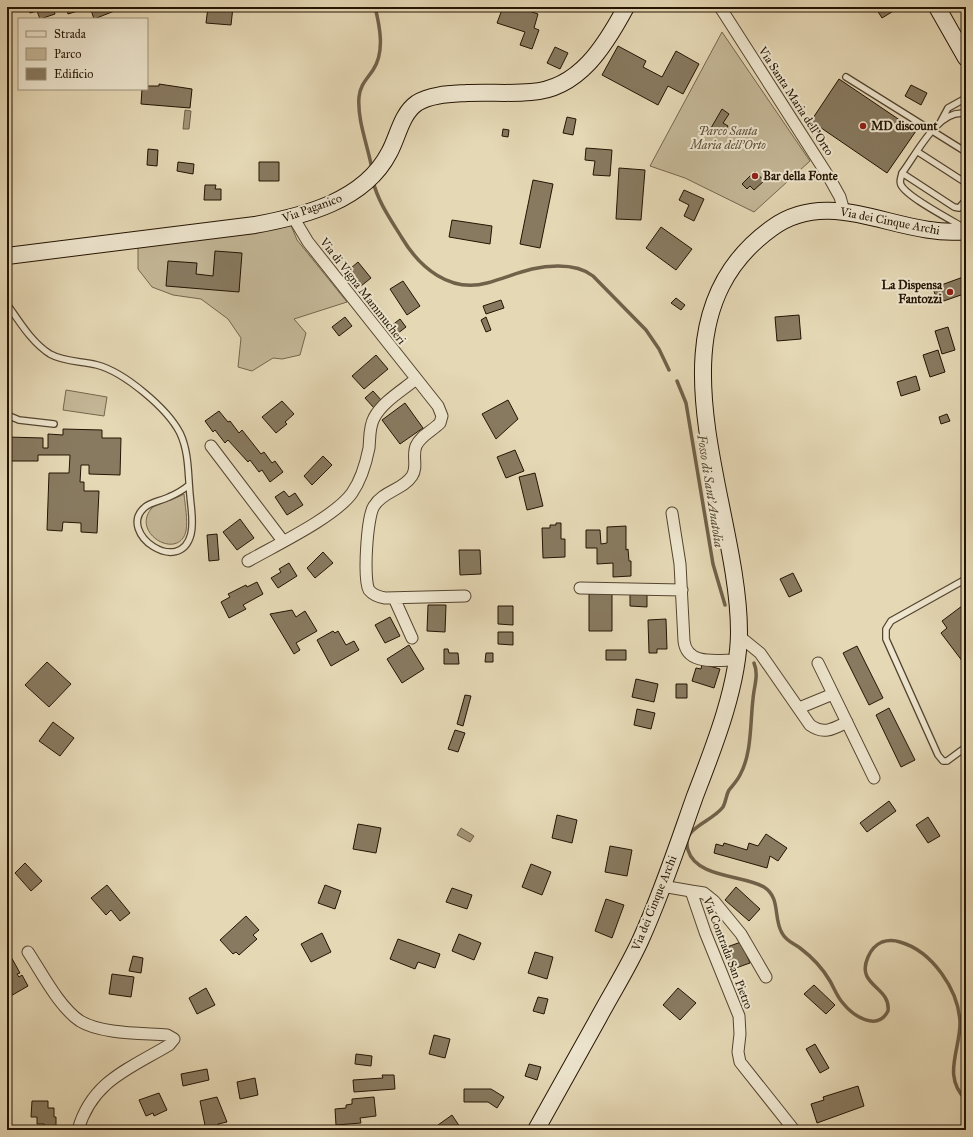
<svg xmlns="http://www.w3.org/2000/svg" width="973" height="1137" viewBox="0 0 973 1137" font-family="'IM FELL Great Primer',serif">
<rect width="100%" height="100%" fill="#e5d8b5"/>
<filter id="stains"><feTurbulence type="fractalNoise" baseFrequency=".005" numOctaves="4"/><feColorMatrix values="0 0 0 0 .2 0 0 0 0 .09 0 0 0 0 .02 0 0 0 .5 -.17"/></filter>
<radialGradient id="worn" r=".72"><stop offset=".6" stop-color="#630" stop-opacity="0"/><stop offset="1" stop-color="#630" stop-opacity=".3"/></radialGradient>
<path fill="#c4b797" stroke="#74664d" d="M722,32L810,161L754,212L685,178L650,166Z
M290,223L297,240L347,302L294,319L306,333L300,355L282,359L273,358L252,371L238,367L241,338L228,319L201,299L173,295L152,287L138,269V247Z
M66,390L107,397L104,416L63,410Z
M184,494C185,505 188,520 186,531C179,561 131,534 151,509C156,503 176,499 184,494Z"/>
<path fill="#a39578" stroke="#706149" d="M185,110L191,111L189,129H183Z
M461,828L474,836L470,842L457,835Z"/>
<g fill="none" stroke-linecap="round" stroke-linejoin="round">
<path stroke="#706149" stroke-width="3.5" d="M372,169C368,146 357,120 359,97C360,85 367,79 373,70C385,52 380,27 375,7
M373,181C378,202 391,220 402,238C420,268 450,293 487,283C513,276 530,266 558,266C571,266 583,268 593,276L646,330L659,349L669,370
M677,381L686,403L713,564L725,605
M754,663C759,675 754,686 753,699C750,724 752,753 740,775C737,781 733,785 729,790C726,795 726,802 723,807C711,823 681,827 688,850C696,878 744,875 764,887C781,898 773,918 782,933C786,941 793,943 800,948C812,957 823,969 830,981C834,988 837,996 842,1002C853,1016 877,1032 888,1011C891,986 855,986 868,957C871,950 875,945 882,942C888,940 894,940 900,942C932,951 959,990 960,1023C960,1051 942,1076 966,1100"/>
</g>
<path fill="#887a60" stroke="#241403" d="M28,7H53L55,14L40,19L37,11L30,13Z
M66,7H80L81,10L68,14Z
M90,7H116L117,10L94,19Z
M208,7H233L231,25L206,23Z
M503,7H517L538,14L534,28L539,30L532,49L520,45L525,32L497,23Z
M875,7H900L882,18Z
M618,46L646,61L643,67L662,77L676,51L699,64L683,94L668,86L658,105L602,75Z
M555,47L568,53L560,69L547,63Z
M839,79L916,131L887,173L811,121Z
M159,84L192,89L190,108L141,104L142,89H147V86H159Z
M911,85L927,93L921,105L905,96Z
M722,109L729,114L723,123L728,126L722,135L711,128Z
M567,117L576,119L573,135L563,133Z
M503,129L509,130L508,137L502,136Z
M586,148L612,150L610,176L593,175L595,161L585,160Z
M148,149L158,150L157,166L147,165Z
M178,162L194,164L193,174L177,171Z
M259,162H279V181H259Z
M619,168L645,170L641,220L616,219Z
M755,171L764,181L754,190L750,186L747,189L742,184Z
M533,180L553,184L540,248L520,244Z
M205,185H216L215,189H221V200H204Z
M684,190L704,199L694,221L684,216L689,205L679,200Z
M452,220L492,226L490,244L449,237Z
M661,227L692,249L676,270L646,248Z
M215,251L242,253L239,292L166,286L168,261L197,263L196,274L213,276Z
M358,262L371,278L356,290L343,275Z
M966,276V311L961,295L938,303L933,288Z
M403,281L420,306L407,315L390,289Z
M676,298L685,305L681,310L671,303Z
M501,300L504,308L486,314L483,306Z
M799,315L801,339L777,341L775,317Z
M345,317L352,326L339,336L332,327Z
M486,317L491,330L486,332L481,320Z
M400,319L406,327L397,334L391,326Z
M948,327L955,350L942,354L935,331Z
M938,350L945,372L930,377L923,355Z
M376,355L388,369L364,389L352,376Z
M916,376L920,390L901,396L897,382Z
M373,391L382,401L374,408L365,398Z
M508,400L518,419L496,439L482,414Z
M282,401L294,414L285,422L287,424L276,433L262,417Z
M405,403L423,428L400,444L382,420Z
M219,411L228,422L230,421L239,433L242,430L261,454L264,452L272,463L275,461L283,472L270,482L262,470L259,472L250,460L248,462L228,440L225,443L215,430L213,432L205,421Z
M947,414L950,421L941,424L939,417Z
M63,429L102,430V438H121L120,475L89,474V465H81L80,482H84V491H99L97,533L81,532V523L63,522L62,531L47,530L49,473H69L70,455H38V461H7V437L43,438V448H48V434L63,435Z
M515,450L524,471L506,478L497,457Z
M323,456L332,465L312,485L304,476Z
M535,473L543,506L527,510L519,477Z
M284,491L289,497L295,493L303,505L287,515L275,497Z
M240,519L254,538L237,550L223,532Z
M556,523H561V539H565V557L543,558L542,528H550V525H556Z
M626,526V550L628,549L629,561H631V576L613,577V563L597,564V548H586V530H600L601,544L607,543V527Z
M217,534L219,560L209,561L207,535Z
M459,550H480L481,574L460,575Z
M323,552L333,563L315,578L307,568Z
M289,563L297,576L278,588L271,578L281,572L279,569Z
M793,573L802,591L789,597L780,579Z
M257,582L263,594L243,605L246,609L229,618L221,602L230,597L228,594L246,585L247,587Z
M589,593L612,594V631H589Z
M630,593H647V607L630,606Z
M966,603V666L941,633L947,628L942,621Z
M428,605H446L445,632L427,631Z
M498,606H513V625L498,624Z
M292,610L296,617L305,611L317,631L296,643L300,650L294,654L270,614Z
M390,617L400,636L385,643L375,625Z
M666,619L667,649H657V653H649L648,620Z
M333,631L335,633L338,631L346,645L354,641L359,650L331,666L317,640Z
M498,632H513V645L498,644Z
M409,645L424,669L402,683L387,659Z
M857,646L883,698L869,705L843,653Z
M444,649H448L449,653H458L459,664H444Z
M606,650H626V660H606Z
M486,653H493V662H485Z
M47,662L71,684L49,707L25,685Z
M702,664L720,669L714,688L692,681L696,668L701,669Z
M636,679L658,684L654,702L632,697Z
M676,684H687V698H676Z
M465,695L471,696L463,726L457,724Z
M889,708L915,760L901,767L876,715Z
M637,709L655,713L651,729L634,725Z
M53,722L74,738L60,756L39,741Z
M455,730L465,733L458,752L448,749Z
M889,801L896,811L867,832L860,823Z
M557,815L577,820L572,843L552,838Z
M928,817L940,836L928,843L916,825Z
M358,824L381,828L376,853L353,849Z
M766,834L787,848L778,861L770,856L767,868L714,853L716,844L723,846L724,843L747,850L749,843L758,846Z
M610,846L632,850L627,876L605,872Z
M25,863L42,881L31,891L15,873Z
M531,864L551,872L542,895L522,887Z
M107,885L130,913L120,921L111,910L106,915L91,898Z
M325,885L341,891L335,909L318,903Z
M736,887L760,909L749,921L725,900Z
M452,888L472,895L467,909L446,902Z
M606,899L624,905L612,938L595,931Z
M246,916L259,930L253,935L257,939L239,955L236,952L233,954L220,940Z
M322,933L331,952L311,962L301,944Z
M459,934L481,943L474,960L452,951Z
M398,939L440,954L435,968L418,962L415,969L390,959Z
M741,942L750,963L733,969L724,948Z
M535,952L553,957L547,979L528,973Z
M10,955L20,973L17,974L19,977L22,975L28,986L9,997L7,992V957Z
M133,956L143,958L141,973L129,971Z
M112,974L134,977L131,997L109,994Z
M814,985L835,1005L826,1014L804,994Z
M206,988L215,1005L197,1014L189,998Z
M678,988L696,1003L680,1020L663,1005Z
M538,997L548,999L544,1014L533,1011Z
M434,1035L450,1039L445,1058L429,1054Z
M815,1044L829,1068L820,1073L806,1049Z
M356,1054L372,1056L371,1066L355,1064Z
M529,1064L541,1067L537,1080L525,1076Z
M207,1069L209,1080L183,1086L181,1074Z
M382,1075H394L395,1089L354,1092L353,1080L383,1078Z
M255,1078L258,1095L240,1099L237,1082Z
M858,1086L864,1106L817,1123L811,1104L824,1100L823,1097Z
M464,1089H491L504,1097L497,1108L488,1102H464Z
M159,1093L167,1110L154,1116L153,1113L146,1116L139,1100Z
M217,1097L227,1122L218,1124L220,1130H206L200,1101Z
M374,1097L376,1116L360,1118L361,1123L336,1125L335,1109L346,1108V1105L352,1104V1099Z
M32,1101H48V1108H54V1117H56V1130H44V1124H37V1117H31Z
M452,1115L462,1130H436L440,1128L438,1125Z"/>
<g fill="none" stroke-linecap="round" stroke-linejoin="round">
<g stroke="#544530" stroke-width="8">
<path id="lane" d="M846,77L966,152
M941,121L948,108L966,98
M918,152L966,183
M902,173L954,207L959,208L966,200
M961,226C948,218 907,197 901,185C899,181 901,178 902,173C916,155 939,107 966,114
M7,304C19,321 32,343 50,354C64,362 82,361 97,365C124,372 167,408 180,433C189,452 188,474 190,495C191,508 194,522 191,534C180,577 117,533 144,508C150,502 161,501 169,497C176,494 183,490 189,485
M7,415L19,420L54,424
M966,579L891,621L886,629V639L938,755L943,761H947L966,747"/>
</g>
<g stroke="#544530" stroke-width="13">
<path id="street" d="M720,7L830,179L840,197L844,211
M293,217L308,242L438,406L442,416L440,423C432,431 420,436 416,446C412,456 418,467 412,476C403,490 383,491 374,506C367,516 363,579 369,590C373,595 379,597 385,598L465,596
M211,446L283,541
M672,513L680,564L684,641C687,666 717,660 736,660
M248,561C276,545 335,517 352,493C361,480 366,463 369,448C370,438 369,427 374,418C382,402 403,390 416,379
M580,588L682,590
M394,598L412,638
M739,636L760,653L810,725C824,735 833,729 847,722
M818,663L874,778
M799,708L833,694
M662,886L691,891L705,932L739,1016L740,1034L738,1052L740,1062L794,1130
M691,891L704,893L714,901L741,934L766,977
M28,952C42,973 59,1007 80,1021C101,1034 142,1033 167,1035L174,1039L169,1045C129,1069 92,1081 78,1130"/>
</g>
<g stroke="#241403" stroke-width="18">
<path id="secondary" d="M937,7L966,58
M7,256L255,225C304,216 364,201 389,153C398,137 401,114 417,103C431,94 452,94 467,93C489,92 510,94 531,92C579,89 605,46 626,7
M536,1130C557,1093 578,1055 599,1017C613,991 629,966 641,939C662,893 678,844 695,796C714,747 739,684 739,632C739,503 639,323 772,228C832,184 900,239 966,231"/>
</g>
<use href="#lane" stroke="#eee6cf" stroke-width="5.5"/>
<use href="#street" stroke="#eee6cf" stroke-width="11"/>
<use href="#secondary" stroke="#eee6cf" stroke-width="16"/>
</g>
<g fill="#8f2418" stroke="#eee6cf" stroke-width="1.5">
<circle cx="863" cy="126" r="4"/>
<circle cx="755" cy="176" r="4"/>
<circle cx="950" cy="292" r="4"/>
</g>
<g text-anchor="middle" stroke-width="4" stroke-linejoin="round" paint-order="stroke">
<g font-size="12" fill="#241403" stroke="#eee6cf">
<text transform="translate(796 101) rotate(57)" y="4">Via Santa Maria dell'Orto</text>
<text transform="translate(312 208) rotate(-20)" y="4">Via Paganico</text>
<text transform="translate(890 221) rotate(11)" y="4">Via dei Cinque Archi</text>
<text transform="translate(363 291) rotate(52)" y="4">Via di Vigna Mammucheri</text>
<text transform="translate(654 903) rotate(-68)" y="4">Via dei Cinque Archi</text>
<text transform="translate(728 953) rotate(69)" y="4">Via Contrada San Pietro</text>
</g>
<g font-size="12" font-weight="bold" fill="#241403" stroke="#eee6cf" text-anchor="start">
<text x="871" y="130">MD discount</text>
<text x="763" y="180">Bar della Fonte</text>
<text x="942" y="289" text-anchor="end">La Dispensa<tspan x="942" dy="14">Fantozzi</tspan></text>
</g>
<g font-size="12" font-style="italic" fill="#5c4d37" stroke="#eee6cf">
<text x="728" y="135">Parco Santa<tspan x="728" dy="14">Maria dell'Orto</tspan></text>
</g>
<g font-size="13" font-style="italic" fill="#574832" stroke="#eee6cf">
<text transform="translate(711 491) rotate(81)" y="5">Fosso di Sant'Anatolia</text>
</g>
</g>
<rect width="973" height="1137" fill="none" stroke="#e5d8b5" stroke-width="24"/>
<rect x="8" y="8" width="957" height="1121" fill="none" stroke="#241403" stroke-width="2"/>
<rect x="12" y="12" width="949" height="1113" fill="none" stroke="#241403"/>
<rect x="18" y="18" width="130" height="72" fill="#eee6cf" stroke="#9d927d"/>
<rect x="26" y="31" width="20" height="6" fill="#eee6cf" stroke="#9d927d"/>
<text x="54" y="38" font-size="12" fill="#241403">Strada</text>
<rect x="26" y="48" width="20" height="12" fill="#c4b797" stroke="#9d927d"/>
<text x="54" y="58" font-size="12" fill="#241403">Parco</text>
<rect x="26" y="68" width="20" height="12" fill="#887a60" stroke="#9d927d"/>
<text x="54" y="78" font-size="12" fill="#241403">Edificio</text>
<rect width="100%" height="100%" filter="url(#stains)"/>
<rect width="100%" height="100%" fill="url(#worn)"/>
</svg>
